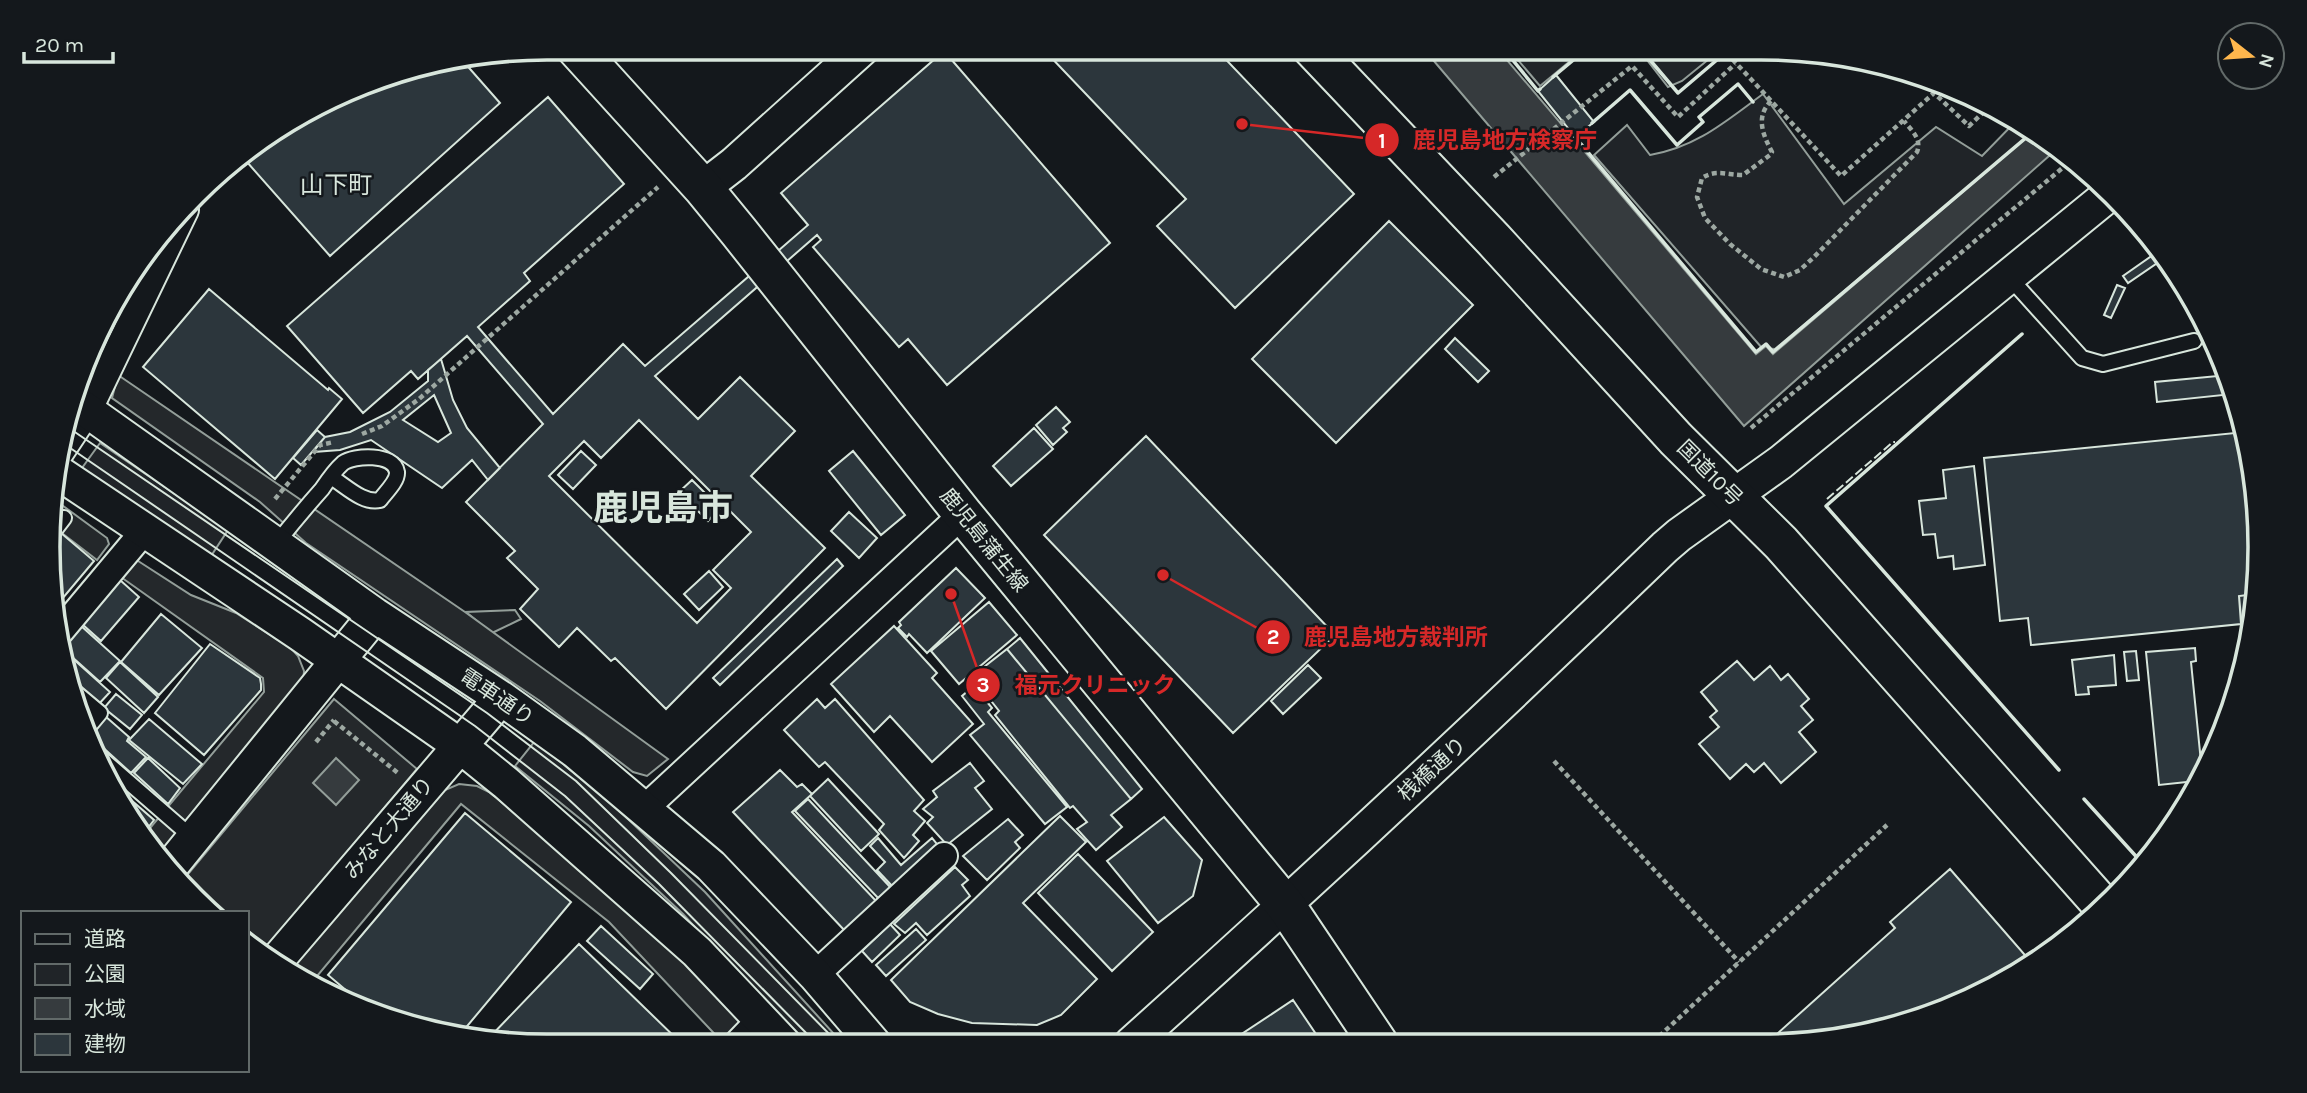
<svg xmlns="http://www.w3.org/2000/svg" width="2307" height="1093" viewBox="0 0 2307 1093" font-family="Karla,'Noto Sans JP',sans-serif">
<rect width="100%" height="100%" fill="#14181c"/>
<path fill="#202428" stroke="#939e99" stroke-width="2" d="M1507,47H1587L1540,86Z
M1637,47H1702L1717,60L1709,59L1682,81L1668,87Z
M1763,94L1844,204L1936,127L1982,156L2017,120L2036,130L1775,349L1762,348L1594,155L1627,125L1650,155C1697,147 1726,121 1763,94Z
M100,443L228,530L211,556L82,468Z
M515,610L521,619L492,633L466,612Z
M535,741L610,802L705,892L844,1045H802L683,914L589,826L515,766Z"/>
<path fill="#24282b" stroke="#939e99" stroke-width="2" d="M118,375L465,612L668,759L647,776L633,772L540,701L306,543L260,502L112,398Z
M55,500L107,538L109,544L97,560L54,527Z
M135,559L191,595L236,613L291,648L298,656L304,671L303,683L162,854L145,834L264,692L263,678L118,575Z
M334,699L417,769L264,951L247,940V913H210L183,880Z
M459,784L477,786L489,792L628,904L686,961L763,1045H725L609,922L461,804L313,981L290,967L438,793Z"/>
<path fill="#363b3e" stroke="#939e99" stroke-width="2" d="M1422,47H1496L1756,354L1766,346L1773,354L2035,130L2058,148L1744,426Z
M336,758L359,780L336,805L313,783Z"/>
<path fill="#2c363c" stroke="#d8e6dc" stroke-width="2" fill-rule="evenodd" d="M1045,47H1214L1354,194L1235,308L1157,226L1186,199L1043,49Z
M944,51L1110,243L947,385L908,339L899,347L813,247L821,240L817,235L655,376L698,419L740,377L795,431L751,476L825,548L666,709L615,658L611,661L577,628L559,647L520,609L538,589L507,558L515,551L466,502L543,424L467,336L418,379L411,371L363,413L287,326L548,97L624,184L524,273L530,281L478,327L553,414L623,344L645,366L808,225L781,193ZM639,420L751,532L713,570L731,588L697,623L549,476L584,441L601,458Z
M463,61L500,103L330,256L247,162L267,145L262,139L297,114L386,74Z
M1556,75L1594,122L1575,137L1538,91Z
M1389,221L1473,305L1336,443L1252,359Z
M2160,250L2166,257L2128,283L2123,276Z
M129,279L134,281L120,304L113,299Z
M2117,285L2125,288L2111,318L2104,315Z
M209,289L328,390L329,388L342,399L275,479L143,367Z
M112,302L119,306L100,334Z
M1455,338L1489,371L1478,382L1445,349Z
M441,359L453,400L467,428L500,468L488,480L472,460L442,488L371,440L340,450L313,452L325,437L350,432L390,412L428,381V370ZM434,395L451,433L438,442L403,420Z
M2228,375L2233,394L2157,402L2155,382Z
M1056,407L1070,422L1063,428L1067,432L1053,445L1036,425Z
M1034,428L1053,449L1011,486L993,466Z
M317,430L325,437L301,465L293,458Z
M2245,432L2250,449L2260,546L2255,594L2239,596L2241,624L2031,645L2028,618L2000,621L1984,458Z
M1146,436L1335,635L1233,733L1044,535Z
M581,451L596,465L573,489L558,475Z
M853,451L905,515L881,535L829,471Z
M1974,466L1985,565L1954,569L1953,556L1938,558L1935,534L1923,535L1919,501L1946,498L1943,470Z
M692,480L720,508L708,521L679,492Z
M849,512L877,538L859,558L831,531Z
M61,533L94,561L52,611L54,541Z
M837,559L843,566L720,685L713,678Z
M956,568L985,598L927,653L909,634L907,637L898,628L901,625L899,622Z
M709,571L723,587L699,610L684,594Z
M120,580L139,597L101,641L82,624Z
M2255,594L2250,644L2245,660L2239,596Z
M989,602L1017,635L959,684L931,651Z
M161,614L202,648L159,695L121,662Z
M80,625L120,661L100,682L61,647Z
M894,626L937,673L932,678L973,724L932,762L890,716L874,732L831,684Z
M1020,638L1142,789L1131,799L1007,649Z
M210,644L260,678L261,684V690L204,755L155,713Z
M61,648L110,692L97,706L67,678Z
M2195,648L2196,661L2191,662L2202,772L2196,781L2159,785L2146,652Z
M1007,649L1131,799L1111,815L1122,827L1096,850L1077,829L1087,822L1073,806L1070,808L995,715L999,711L977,683L989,673L984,667Z
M2136,651L2139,680L2127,681L2124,652Z
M2114,655L2116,685L2088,687L2089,694L2076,695L2072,660Z
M1737,661L1754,680L1770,666L1781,680L1788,674L1809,699L1801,706L1813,720L1799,732L1816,752L1781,783L1764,763L1754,772L1746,764L1730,779L1699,744L1719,727L1710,717L1717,711L1701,692Z
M120,662L158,697L144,713L106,678Z
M1308,665L1321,678L1283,714L1271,701Z
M974,686L992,708L988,712L1067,807L1045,824L970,735L984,724L962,696Z
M116,694L142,715L130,729L104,708Z
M817,699L825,708L835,699L924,800L914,811L925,821L913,835L919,841L904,858L879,830L884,824L825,762L819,767L784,730Z
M72,701L89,715L81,724L74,707Z
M105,716L129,737L127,741L146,757L131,773L88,734Z
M149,719L202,764L183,784L129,740Z
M148,758L180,788L168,804L134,773Z
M970,763L984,781L975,788L992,809L947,845L927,823L933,817L923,809L937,797L933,791Z
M780,770L797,787L802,784L812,794L792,812L877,902L846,932L733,812Z
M107,779L154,820L144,833L114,796Z
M828,779L879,834L861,851L810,796Z
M808,799L891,888L880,900L795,811Z
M465,813L571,902L458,1037L373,1013L328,975Z
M1060,816L1086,842L1023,903L1097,979L1061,1015L1037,1025L972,1023L938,1014L910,1002L891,980Z
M1164,817L1202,860L1193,896L1158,923L1107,861Z
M1008,819L1023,835L1015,842L1020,848L987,880L963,856Z
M878,838L901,865L932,838L940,848L894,888L877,870L885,862L870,846Z
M1078,854L1153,932L1112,971L1038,893Z
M955,867L968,880L962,885L970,896L927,935L916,923L905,933L894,924Z
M1950,869L2031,962L1952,1008L1826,1041L1768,1042L1895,928L1890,922Z
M890,924L900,935L872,962L862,951Z
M601,926L653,974L640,989L587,941Z
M916,929L926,940L886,976L876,965Z
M579,944L683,1045L546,1046L487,1040Z
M1293,1000L1322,1043H1228Z"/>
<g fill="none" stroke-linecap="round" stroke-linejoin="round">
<g stroke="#d8e6dc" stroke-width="18">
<path id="service" d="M2009,277L2082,358L2103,364L2194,341
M54,531L64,518
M276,544C291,525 306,507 322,489C328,480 335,470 343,463C354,455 394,453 397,472C398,481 385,493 380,500C363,504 346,486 331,477
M69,687L100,713L85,731
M95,753L194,839"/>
</g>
<g stroke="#d8e6dc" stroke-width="30">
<path id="minor" d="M56,459L88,411L185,210
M57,635L145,530
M643,810L963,514
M815,975L944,856
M736,1045L761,1019"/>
</g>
<g stroke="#d8e6dc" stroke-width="37">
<path id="tertiary" d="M703,188L734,164L864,47
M75,402L375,615L501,698L575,751L711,866L815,975L875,1045
M56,471L300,634L459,745L506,783L697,952L785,1045
M171,866L375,615
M278,959L501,698
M1131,1044C1312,882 1490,716 1665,547L1679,535L1781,462L2112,192"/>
</g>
<g stroke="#d8e6dc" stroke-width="42">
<path id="primary" d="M575,47L703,188L739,232L963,514L1286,906L1378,1043"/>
</g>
<g stroke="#d8e6dc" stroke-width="42">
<path id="trunk" d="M1311,47L1494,240L1676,439L1781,543L2102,905"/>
</g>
<path stroke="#9da8a2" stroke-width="4.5" stroke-dasharray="5 3.5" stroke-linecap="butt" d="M1721,47L1841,176L1934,93L1969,126L1990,106
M1771,101C1755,117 1763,135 1772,152L1770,155L1743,175C1727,175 1716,169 1702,178L1697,197L1705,218L1730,244L1761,269L1784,277L1800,270L1814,257L1917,152C1922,139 1912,131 1904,121
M1494,177L1632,66L1678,117L1735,64
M1751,428L2072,160
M362,434L382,426L419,399L658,187
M275,499L320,445L334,442
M334,721L398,773
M316,742L334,720
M1554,761L1739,962
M1653,1042L1887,825"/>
<use href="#service" stroke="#14181c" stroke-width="14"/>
<use href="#minor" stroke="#14181c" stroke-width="26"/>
<use href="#tertiary" stroke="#14181c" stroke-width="33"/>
<use href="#primary" stroke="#14181c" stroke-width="38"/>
<use href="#trunk" stroke="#14181c" stroke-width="38"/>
<path stroke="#d8e6dc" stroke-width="2" d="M66,426L487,713L576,781L671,873L840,1045
M60,441L475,726L565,796L659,884L818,1045"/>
<path stroke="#d8e6dc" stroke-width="2" stroke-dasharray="9 3.5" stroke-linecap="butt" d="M1827,499L1893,442H1895"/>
<path stroke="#d8e6dc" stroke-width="3.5" d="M1502,47L1538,91L1540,89
M1639,47L1678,93L1718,59L1709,47
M1553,77L1589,47
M1592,123L1630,90L1677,145L1703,122L1699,117L1738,84L1753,102
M1579,134L1575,137L1756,352L1766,344L1773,352L2035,130
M2022,334L1826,506L2059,770
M2084,799L2143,864"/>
</g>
<g text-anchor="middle" stroke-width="5" stroke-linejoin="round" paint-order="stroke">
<g font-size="21" fill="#d8e6dc" stroke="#14181c">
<text transform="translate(1710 473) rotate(45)" y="7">国道10号</text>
<text transform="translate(984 540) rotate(51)" y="7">鹿児島蒲生線</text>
<text transform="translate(497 697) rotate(34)" y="7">電車通り</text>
<text transform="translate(1432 769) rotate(-42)" y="7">桟橋通り</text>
<text transform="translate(389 828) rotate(-50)" y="7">みなと大通り</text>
</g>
<g font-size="24" fill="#d8e6dc" stroke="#14181c">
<text x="336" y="193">山下町</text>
</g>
<g font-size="35" font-weight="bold" fill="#d8e6dc" stroke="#14181c">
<text x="663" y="520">鹿児島市</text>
</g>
</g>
<path d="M0 0H2307V1093H0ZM547 60H1761A487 487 0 0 1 2248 547V547A487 487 0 0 1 1761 1034H547A487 487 0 0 1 60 547V547A487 487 0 0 1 547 60Z" fill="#14181c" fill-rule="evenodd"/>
<path fill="none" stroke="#d8e6dc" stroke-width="3.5" d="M547 60H1761A487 487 0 0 1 2248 547V547A487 487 0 0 1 1761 1034H547A487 487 0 0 1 60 547V547A487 487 0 0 1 547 60Z"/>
<path fill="none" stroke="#d62828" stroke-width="2.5" d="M1242 124L1382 140M1163 575L1273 637M951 594L983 685"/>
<g fill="#d62828" stroke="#14181c" stroke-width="2.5">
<circle cx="1242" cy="124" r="7"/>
<circle cx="1163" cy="575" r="7"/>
<circle cx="951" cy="594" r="7"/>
<circle cx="1382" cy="140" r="18"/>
<circle cx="1273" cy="637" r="18"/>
<circle cx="983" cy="685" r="18"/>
</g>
<g font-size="21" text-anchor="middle" font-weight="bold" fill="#fff">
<text x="1382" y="148">1</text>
<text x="1273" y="644">2</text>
<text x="983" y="692">3</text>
</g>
<g font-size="23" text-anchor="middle" font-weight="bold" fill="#d62828" stroke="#14181c" stroke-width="5" stroke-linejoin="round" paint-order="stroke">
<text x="1505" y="148">鹿児島地方検察庁</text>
<text x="1396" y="645">鹿児島地方裁判所</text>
<text x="1095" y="693">福元クリニック</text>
</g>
<rect x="21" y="911" width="228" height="161" fill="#14181c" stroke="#626a69" stroke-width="2"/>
<rect x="35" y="934" width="35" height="10" fill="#14181c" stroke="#626a69" stroke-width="2"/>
<text x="84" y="946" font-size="21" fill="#d8e6dc">道路</text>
<rect x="35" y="964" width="35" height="21" fill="#202428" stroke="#626a69" stroke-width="2"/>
<text x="84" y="981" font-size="21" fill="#d8e6dc">公園</text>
<rect x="35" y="998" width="35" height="21" fill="#363b3e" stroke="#626a69" stroke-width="2"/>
<text x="84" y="1016" font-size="21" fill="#d8e6dc">水域</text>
<rect x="35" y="1034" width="35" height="21" fill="#2c363c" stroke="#626a69" stroke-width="2"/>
<text x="84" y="1051" font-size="21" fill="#d8e6dc">建物</text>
<g transform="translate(2251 56) rotate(107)"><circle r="33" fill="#14181c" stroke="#626a69" stroke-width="2"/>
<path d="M0-5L12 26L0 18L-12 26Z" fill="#ffb74d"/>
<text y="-10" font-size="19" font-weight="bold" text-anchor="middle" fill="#d8e6dc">N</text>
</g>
<path d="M24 52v10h89v-10" fill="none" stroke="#d8e6dc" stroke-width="3.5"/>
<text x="35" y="52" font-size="21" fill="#d8e6dc" stroke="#14181c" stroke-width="5" paint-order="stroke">20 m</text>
</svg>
